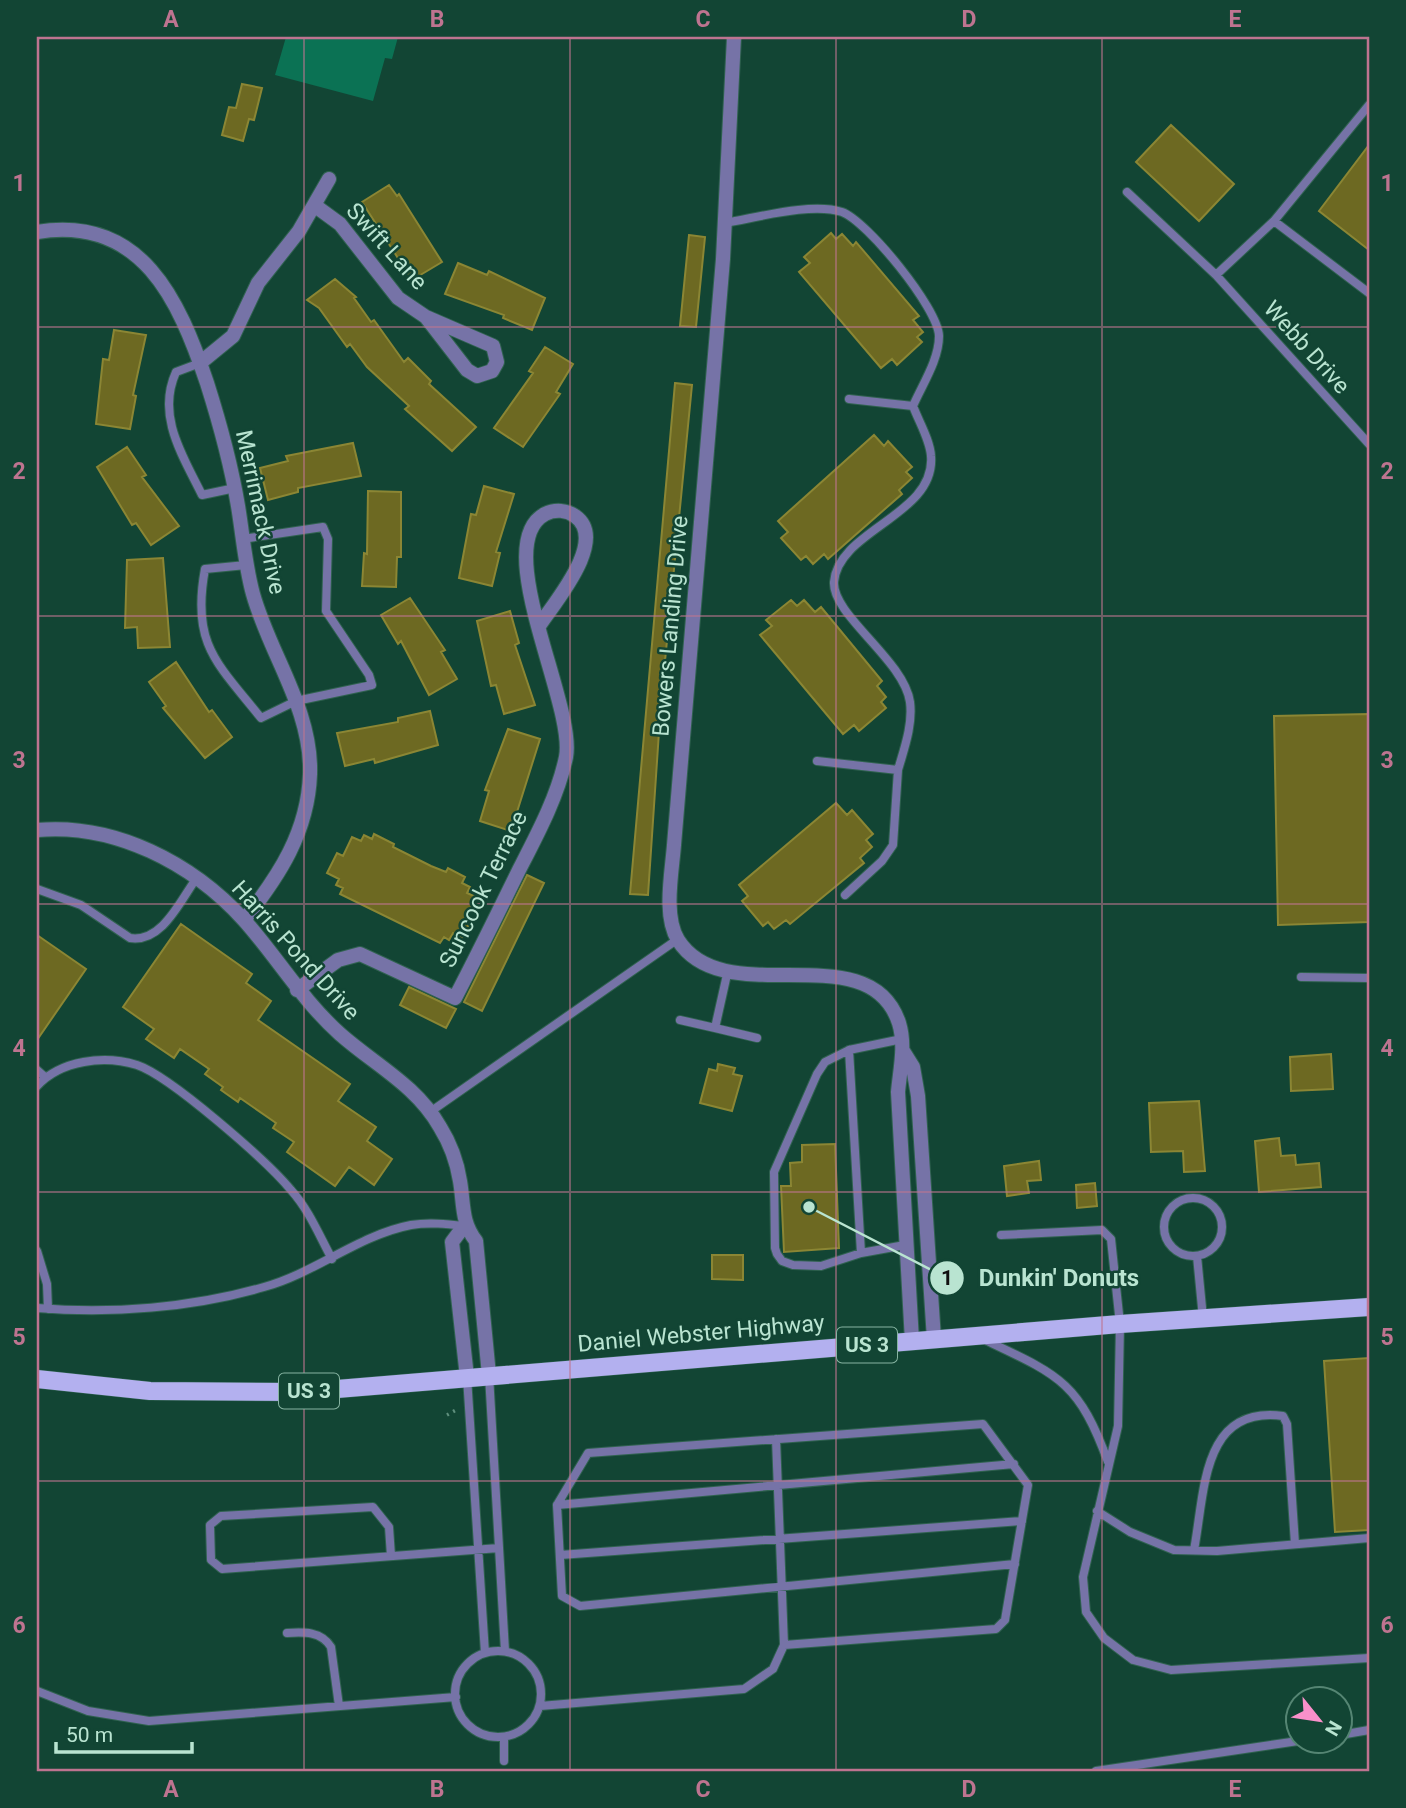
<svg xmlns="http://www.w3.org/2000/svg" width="1406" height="1808" viewBox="0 0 1406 1808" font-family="Roboto,sans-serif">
<rect width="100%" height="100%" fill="#124534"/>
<path fill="#0b7254" d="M286,37H398L392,59L385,58L373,101L275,75Z"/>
<path fill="#6d6922" stroke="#8b8634" stroke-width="2" d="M242,84L262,88L254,120L249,119L243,141L222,135L229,107L236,108Z
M1171,125L1234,184L1199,221L1136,162Z
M1369,145V250L1319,211Z
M389,185L397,196L399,194L442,262L412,280L362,202Z
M831,233L836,239L842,234L853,246L856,242L919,316L913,320L923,332L917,337L922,342L897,365L892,359L881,368L799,272L810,263L804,257Z
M689,235L705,237L696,327L680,326Z
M458,263L487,275L489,271L545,298L532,330L503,318L504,315L445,294Z
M335,279L356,297L354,298L371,322L374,320L404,362L408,358L431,381L429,384L476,427L452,451L405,409L409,406L367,367L350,344L347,347L319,308L307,300Z
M114,330L146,335L133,395L136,396L130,429L96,424L103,359L109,360Z
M545,347L573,364L556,392L560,394L523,447L494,428L533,373L529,371Z
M675,383L692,385L661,702L648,895L630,894Z
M874,435L884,446L888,441L912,467L906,472L912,478L899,490L902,494L828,559L824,554L813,564L806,556L801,560L781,538L788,532L778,521Z
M353,443L361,476L298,488V492L268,500L260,468L288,461L286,456Z
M127,447L146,475L142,477L179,526L151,545L136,523L132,525L97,467Z
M484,486L514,494L496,552L500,553L492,586L459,578L471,514L476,515Z
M368,491L401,492V557H397L396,587L362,586L364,553L367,554Z
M163,558L170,647L138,648L137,627L125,628L127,560Z
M410,598L445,650L441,652L457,679L429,695L401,641L398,644L381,615Z
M791,600L797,606L804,600L815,612L821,607L882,681L877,686L886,697L881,702L886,708L859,731L854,725L843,734L760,635L772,626L766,620Z
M510,611L519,643L515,645L535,705L504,714L496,685L491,686L477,621Z
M176,662L209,712L212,710L232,737L205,758L163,708L166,706L149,682Z
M430,711L438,745L375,763L374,759L345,766L337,733L398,722V718Z
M1369,714V922L1278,925L1274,716Z
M508,729L540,739L511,831L480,821L489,791L485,790Z
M836,803L847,815L852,810L873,834L866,840L872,847L860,858L864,863L790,924L786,920L774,929L768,922L763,926L742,901L748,896L739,885Z
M374,834L394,844L393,847L431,866L446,872L448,868L465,877L462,883L470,887L467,893L476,897L466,918L471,920L462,938L453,933L449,940L444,937L440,943L340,894L343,888L336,885L339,879L327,873L337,853L343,856L352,837L361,841L364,835L372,839Z
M527,875L544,883L482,1011L464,1002Z
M181,924L252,974L246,983L271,1001L258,1020L350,1084L338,1101L376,1127L367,1141L392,1159L374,1185L349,1167L335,1186L287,1152L294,1142L273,1128L276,1123L240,1098L238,1102L221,1090L223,1087L205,1074L209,1069L180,1049L174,1058L146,1039L154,1029L123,1007Z
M37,935L86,969L37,1040Z
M409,987L456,1009L446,1028L400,1005Z
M1331,1054L1333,1089L1291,1091L1290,1057Z
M718,1064L735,1068L733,1074L742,1076L732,1111L700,1103L709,1069L717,1071Z
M1199,1101L1205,1171L1184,1172L1183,1151L1151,1152L1149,1103Z
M1279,1138L1281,1156L1295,1155L1296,1165L1319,1163L1321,1187L1259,1192L1255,1141Z
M835,1144L839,1248L784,1252L781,1186H791L790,1163L802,1162V1145Z
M1039,1161L1041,1180L1027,1181L1029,1193L1007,1196L1004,1166Z
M1095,1183L1097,1206L1077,1208L1076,1185Z
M712,1255H743V1280L712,1279Z
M1369,1358V1530L1335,1532L1324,1361Z"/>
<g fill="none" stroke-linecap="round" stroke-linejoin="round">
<g stroke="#306250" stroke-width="10">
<path id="service" d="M1127,192L1216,275L1369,444
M1274,221L1369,293
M724,223C756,218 811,202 842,212C867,221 938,308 939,336C939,360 922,385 913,406
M1216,275L1274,221L1369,105
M200,363L176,372C156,416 183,456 202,495L235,488
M242,539L323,527L328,539L326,611L369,675L372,685L296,701L261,718C217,663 191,644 205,569L246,565
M817,761L898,770C904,749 913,725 910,702C904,660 832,615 834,582C838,530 936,515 931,456C930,440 919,422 913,406L849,399
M37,889L81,905L130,938C162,943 180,901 196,879
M845,895L882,861L893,845L898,770
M728,970L715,1028L757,1038
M1301,977L1369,978
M680,1020L715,1028
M849,1050L825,1062L817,1074L774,1172L775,1248L777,1254L782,1261L793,1265L821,1266L861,1253L905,1245
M37,1070L45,1077
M37,1086C61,1060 104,1055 137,1065C170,1076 267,1161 291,1190C309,1210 319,1235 332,1259
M430,1112L678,939
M1164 1227a29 29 0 1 1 58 0a29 29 0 1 1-58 0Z
M1001,1235L1102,1230L1111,1239L1120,1324L1118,1426L1083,1577L1086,1612L1104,1638L1133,1660L1171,1670L1369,1658
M37,1251L47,1284L48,1309
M861,1253L849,1050L902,1039
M1197,1256L1203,1318
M37,1308C111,1314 192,1308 264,1287C315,1273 359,1235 411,1225C429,1222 447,1224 464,1226
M985,1340C1059,1375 1079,1382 1108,1462
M489,1375L505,1651
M467,1377L485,1653
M557,1505L1014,1464
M1097,1511L1130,1532L1174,1550L1217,1551L1369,1538
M1194,1550C1205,1493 1201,1405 1283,1416L1287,1424L1295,1544
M560,1555L1022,1521
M391,1556L389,1527L373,1507L221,1516L210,1525L211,1560L222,1569L499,1548
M287,1633C304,1632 321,1631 331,1647L339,1706
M784,1645L996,1629L1005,1620L1028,1485L983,1424L588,1453L557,1505L562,1596L580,1606L1015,1564
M455 1694a43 43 0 1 1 86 0a43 43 0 1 1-86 0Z
M37,1691L88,1711L149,1721L456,1697
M540,1706L744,1689L773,1669L784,1645L776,1439
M1340,1735L1369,1730
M504,1737V1761
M1096,1771L1298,1741"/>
</g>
<g stroke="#306250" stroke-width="16">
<path id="minor" d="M734,37L723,259L674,845C672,872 663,916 678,940C725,1014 869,932 899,1023C906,1046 900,1069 898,1092L912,1341
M314,205L340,224L398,298L426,317L467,370L477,376L492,371L497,362L493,346L426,317
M37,232C142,215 179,300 207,383C220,424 231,464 238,506C243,536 245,565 253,594C270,655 312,709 310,774C308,832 279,876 244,920
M200,363L233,336L258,283L299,231L329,179
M37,830C115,823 192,863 244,920C277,957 302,1000 340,1034C375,1065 416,1085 440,1127C450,1143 457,1162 460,1181C464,1204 461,1222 476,1241L489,1375
M297,990L338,960L360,954L455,998C477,956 498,913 519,870C537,835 558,796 566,757C576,705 489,544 545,514C555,509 567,510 575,516C609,540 554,603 539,626
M903,1051L913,1067L918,1096L934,1339
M464,1226L452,1242L467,1377"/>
</g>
<g stroke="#306250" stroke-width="19">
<path id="primary" d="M37,1379L150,1391L301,1392L1120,1324L1369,1307"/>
</g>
<path stroke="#5f8f7d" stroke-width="3.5" stroke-dasharray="2 5" stroke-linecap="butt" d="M447,1415L456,1410"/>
<use href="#service" stroke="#7673a7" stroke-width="8"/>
<use href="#minor" stroke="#7673a7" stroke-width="14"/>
<use href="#primary" stroke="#b3b0ef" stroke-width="18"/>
</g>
<path fill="none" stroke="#be7490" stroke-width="2" stroke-opacity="0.55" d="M304,37V1771M570,37V1771M836,37V1771M1102,37V1771M37,327H1369M37,616H1369M37,904H1369M37,1192H1369M37,1481H1369"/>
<g text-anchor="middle" stroke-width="5" stroke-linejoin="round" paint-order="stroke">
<g fill="#124534" stroke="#87b4a2" stroke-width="2">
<rect x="837" y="1327.5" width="60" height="35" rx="5"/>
<rect x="279" y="1373.5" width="60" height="35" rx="5"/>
</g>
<g font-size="21" font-weight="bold" fill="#b9e4d1">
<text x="867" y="1352">US 3</text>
<text x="309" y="1398">US 3</text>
</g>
<g font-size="23" fill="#b9e4d1" stroke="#124534">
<text transform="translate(387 246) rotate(48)" y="8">Swift Lane</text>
<text transform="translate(1307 347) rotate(48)" y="8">Webb Drive</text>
<text transform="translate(261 512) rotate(78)" y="8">Merrimack Drive</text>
<text transform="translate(670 626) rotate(-85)" y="8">Bowers Landing Drive</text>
<text transform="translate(483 889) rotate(-64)" y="8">Suncook Terrace</text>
<text transform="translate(296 950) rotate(48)" y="8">Harris Pond Drive</text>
<text transform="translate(701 1333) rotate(-5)" y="8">Daniel Webster Highway</text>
</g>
</g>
<path fill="none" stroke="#b9e4d1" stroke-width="2.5" d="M809 1207L947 1278"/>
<g fill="#b9e4d1" stroke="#124534" stroke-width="2.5">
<circle cx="809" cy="1207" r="7"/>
<circle cx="947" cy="1278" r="18"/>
</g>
<g font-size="21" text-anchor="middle" font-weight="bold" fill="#111">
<text x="947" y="1285">1</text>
</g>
<g font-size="24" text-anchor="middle" font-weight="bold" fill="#b9e4d1" stroke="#124534" stroke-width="5" stroke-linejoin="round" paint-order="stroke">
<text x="1059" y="1286">Dunkin' Donuts</text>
</g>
<rect width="1406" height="1808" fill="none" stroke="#124534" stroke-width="77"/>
<g transform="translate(1319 1720) rotate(120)"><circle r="33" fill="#124534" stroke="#558573" stroke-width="2"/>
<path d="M0-5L12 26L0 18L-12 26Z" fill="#f990ca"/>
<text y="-10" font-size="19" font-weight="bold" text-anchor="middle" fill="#b9e4d1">N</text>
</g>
<path d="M56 1742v10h136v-10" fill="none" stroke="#b9e4d1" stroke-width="3.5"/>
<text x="66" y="1742" font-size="21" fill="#b9e4d1" stroke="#124534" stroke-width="5" paint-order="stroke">50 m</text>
<rect x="38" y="38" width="1330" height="1732" fill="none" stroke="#be7490" stroke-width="2.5"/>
<g font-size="23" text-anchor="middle" font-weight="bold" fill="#be7490">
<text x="171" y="27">A</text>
<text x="437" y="27">B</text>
<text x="703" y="27">C</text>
<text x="969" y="27">D</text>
<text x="1235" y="27">E</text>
<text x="19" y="191">1</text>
<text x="1387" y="191">1</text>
<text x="19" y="479">2</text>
<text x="1387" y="479">2</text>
<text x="19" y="768">3</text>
<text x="1387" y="768">3</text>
<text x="19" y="1056">4</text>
<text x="1387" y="1056">4</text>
<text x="19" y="1345">5</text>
<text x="1387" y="1345">5</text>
<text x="19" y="1633">6</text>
<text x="1387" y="1633">6</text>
<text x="171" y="1797">A</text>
<text x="437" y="1797">B</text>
<text x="703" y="1797">C</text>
<text x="969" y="1797">D</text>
<text x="1235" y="1797">E</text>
</g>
</svg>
